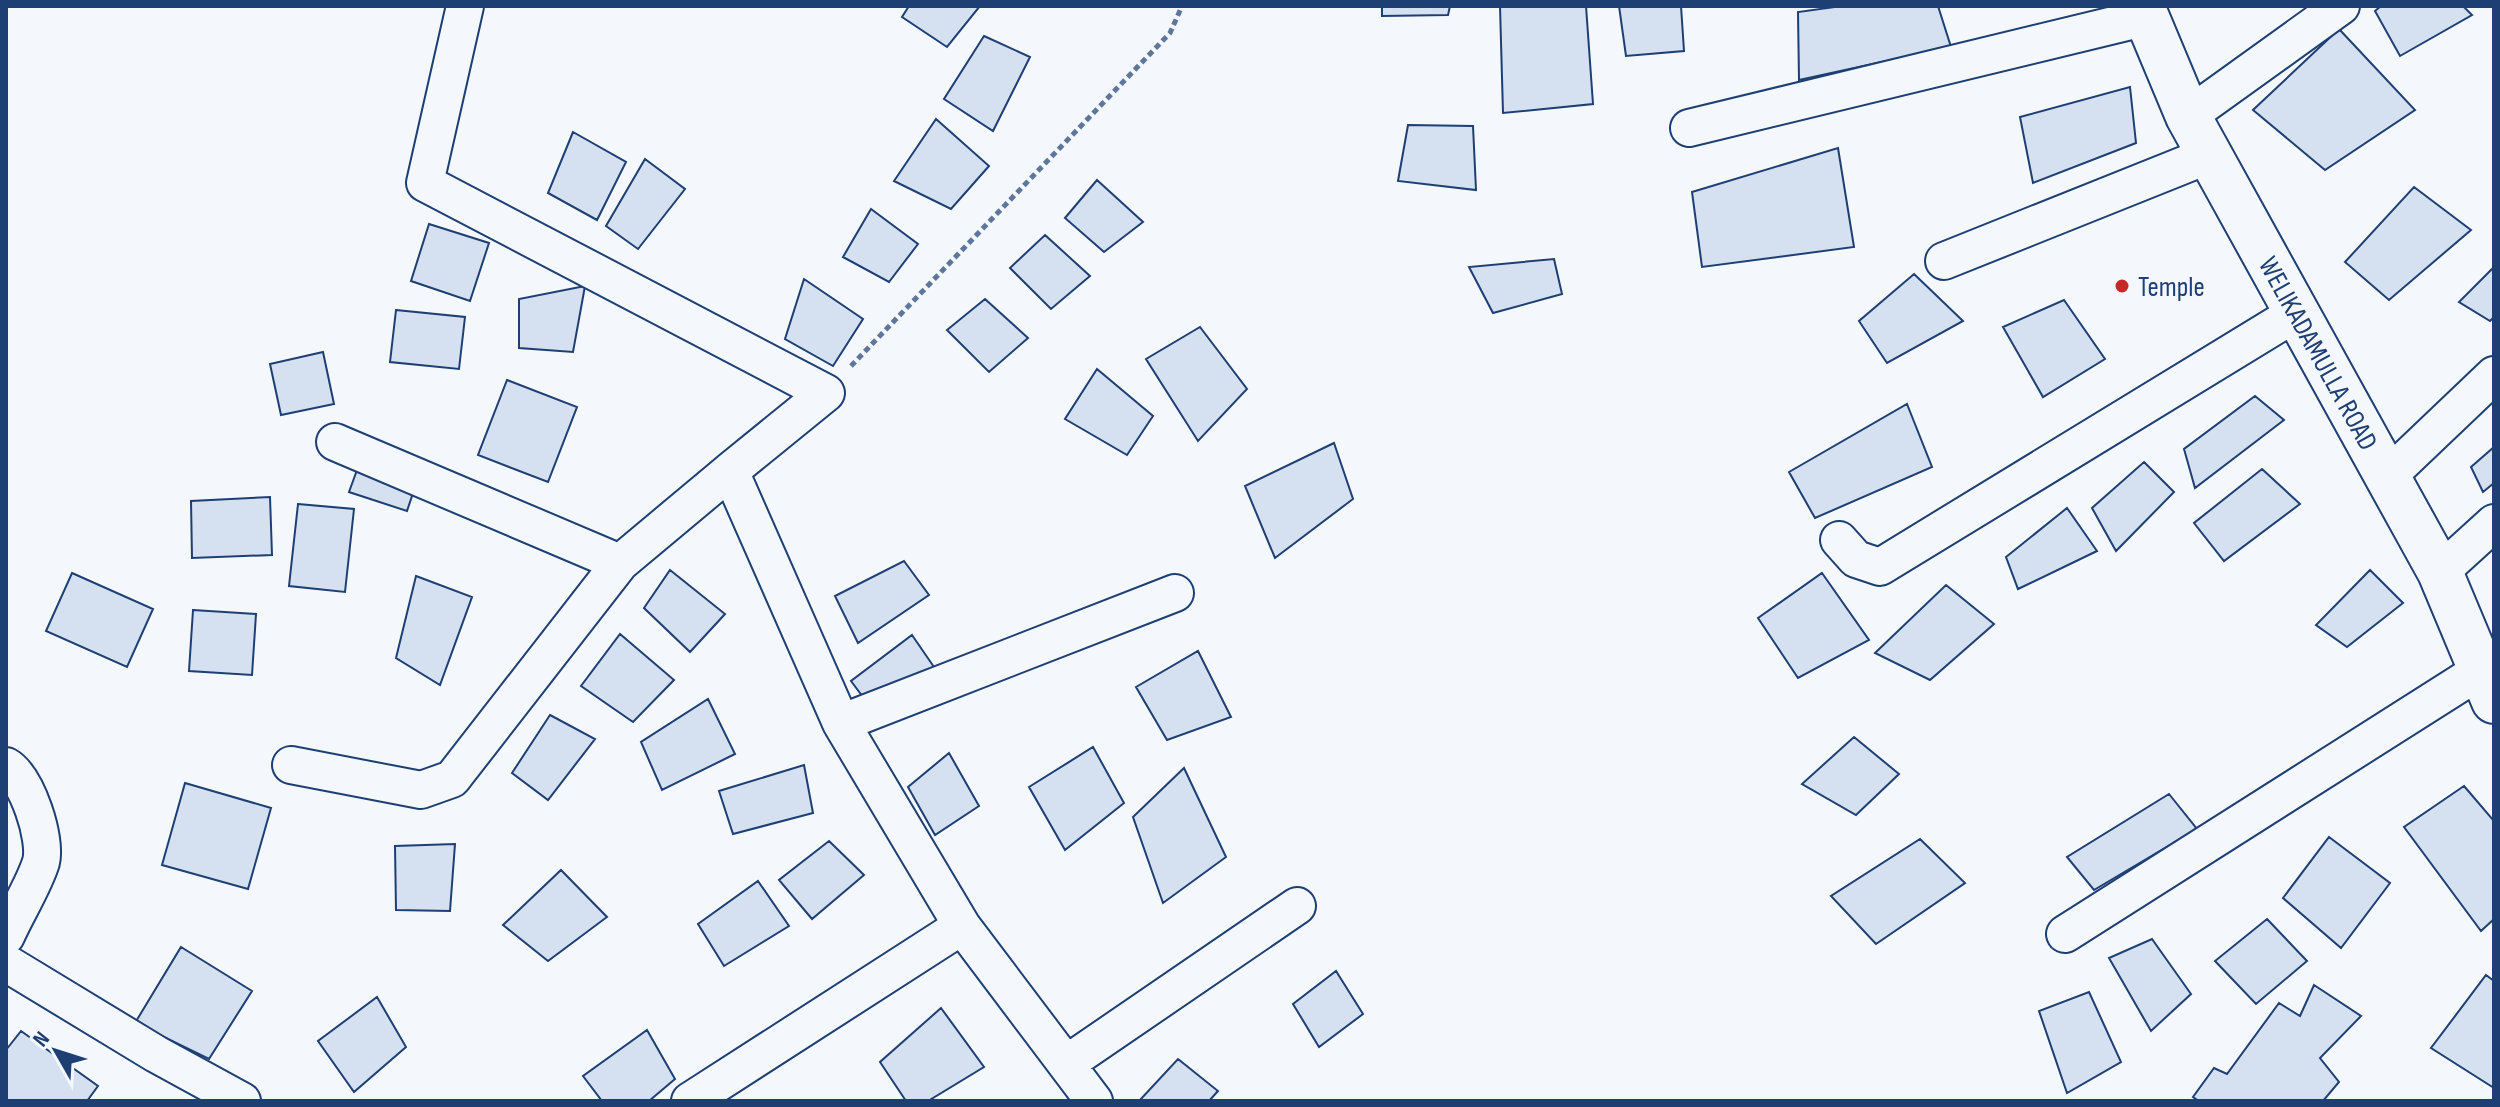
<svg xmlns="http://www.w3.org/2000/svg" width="2500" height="1107" viewBox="0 0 2500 1107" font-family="'Sofia Sans Condensed',sans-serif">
<rect width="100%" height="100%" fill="#f4f7fb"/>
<path fill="#d5e0f0" stroke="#1d3f73" stroke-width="2" d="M909,6H980L947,47L902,17Z
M1382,6H1450L1448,15L1382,16Z
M1500,6H1586L1593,104L1503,113Z
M1619,6H1681L1684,51L1626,56Z
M1842,6H1938L1951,47L1799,80L1798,12Z
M2381,6H2463L2472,15L2400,56L2375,11Z
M2339,29L2415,110L2325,170L2253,110Z
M984,36L1030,57L993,131L944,99Z
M2130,87L2136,143L2033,183L2020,117Z
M936,119L989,166L951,209L894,181Z
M1408,125L1473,126L1476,190L1398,181Z
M573,132L626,162L597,220L548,193Z
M1838,148L1854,247L1702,267L1692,192Z
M645,159L685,189L638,249L606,226Z
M1097,180L1143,222L1104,252L1065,218Z
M2414,187L2471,230L2389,300L2345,262Z
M871,209L918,244L889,282L843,257Z
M429,224L489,243L470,301L411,281Z
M1045,235L1090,276L1051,309L1010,268Z
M1554,259L1562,294L1493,313L1469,267Z
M2494,267V317L2490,321L2459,302Z
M1914,274L1963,321L1887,363L1859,321Z
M804,279L863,319L833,366L785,339Z
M585,286L573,352L519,348V299Z
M985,299L1028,338L989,372L947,330Z
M2064,300L2105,359L2043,397L2003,327Z
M396,310L465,317L459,369L390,362Z
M1200,327L1247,389L1198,441L1146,359Z
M323,352L334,404L281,415L270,364Z
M1097,369L1153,416L1127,455L1065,419Z
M507,380L577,407L548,482L478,455Z
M2255,396L2284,420L2195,488L2184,449Z
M1907,404L1932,467L1815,518L1789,472Z
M1334,443L1353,499L1275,558L1245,486Z
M2494,447V483L2483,492L2471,467Z
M2144,462L2174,492L2116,551L2092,508Z
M2262,469L2300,504L2224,561L2194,523Z
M357,470L414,490L407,511L349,492Z
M270,497L272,555L192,558L191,501Z
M298,504L354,509L345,592L289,586Z
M2067,508L2097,551L2018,589L2006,557Z
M904,561L929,595L858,643L835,596Z
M670,570L725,614L690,652L644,608Z
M2370,570L2403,603L2347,647L2316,625Z
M72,573L153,609L127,667L46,631Z
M1822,573L1869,640L1798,678L1758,618Z
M416,576L472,597L440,685L396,658Z
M1946,585L1994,624L1930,680L1875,653Z
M193,610L256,614L252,675L189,671Z
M620,634L674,680L633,722L581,686Z
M912,635L934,667L866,701L851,681Z
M1198,651L1231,717L1167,740L1136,687Z
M708,699L735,754L662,790L641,742Z
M550,715L595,739L548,800L512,773Z
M1854,737L1899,774L1856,815L1802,784Z
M1093,747L1124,803L1065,850L1029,787Z
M949,753L979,806L935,835L908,787Z
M804,765L813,813L733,834L719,791Z
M1184,768L1226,857L1163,903L1133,817Z
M185,783L271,808L248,889L162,865Z
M2464,786L2494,821V919L2481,931L2404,827Z
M2169,794L2197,829L2094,890L2067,857Z
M2329,837L2390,883L2341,948L2283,898Z
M1920,839L1965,883L1876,944L1831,896Z
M829,841L864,875L812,919L779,880Z
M455,844L450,911L396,910L395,846Z
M561,870L607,917L548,961L503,925Z
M758,881L789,926L724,966L698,924Z
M2267,919L2307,961L2256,1004L2215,961Z
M2152,939L2191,994L2151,1031L2109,958Z
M181,947L252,991L209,1059L135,1023Z
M1336,971L1363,1014L1319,1047L1293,1004Z
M2486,975L2494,981V1088L2431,1048Z
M2314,985L2361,1016L2320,1058L2339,1082L2323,1101H2199L2193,1097L2214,1068L2227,1074L2279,1003L2300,1016Z
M2089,992L2121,1062L2067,1093L2039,1011Z
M377,997L406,1047L354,1092L318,1041Z
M941,1008L984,1067L928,1101H906L880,1062Z
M647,1030L675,1079L649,1101H602L583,1076Z
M21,1031L98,1086L87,1101H6V1050Z
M1178,1059L1218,1091L1209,1101H1139Z"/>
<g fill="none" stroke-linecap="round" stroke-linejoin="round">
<g stroke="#1d3f73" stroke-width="40">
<path id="minor" d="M465,6L425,183L826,393L730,471L841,723L962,926
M2188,116L2341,6
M1689,128L2147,17
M1944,261L2209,155
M335,442L620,563
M2387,477L2494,375
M1839,540L1856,559L1880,567L2296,313
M2440,572L2494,523
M841,723L1175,593
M291,765L421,790L452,779L620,563L730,471
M6,766C27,778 47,839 41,862C34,885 16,913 6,936
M2065,934L2481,670
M6,963L156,1054L242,1101
M1066,1064L1297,906
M690,1101L962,926L1094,1101"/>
</g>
<g stroke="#1d3f73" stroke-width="48">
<g id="tertiary">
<path id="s1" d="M2142,6L2188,116L2440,572L2494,701"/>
</g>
</g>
<path stroke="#5e769c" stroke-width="5" stroke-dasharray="6 4" stroke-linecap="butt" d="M851,366L1170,33L1182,6"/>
<use href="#minor" stroke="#f4f7fb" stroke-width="36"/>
<use href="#tertiary" stroke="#f4f7fb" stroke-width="44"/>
</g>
<circle fill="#c62828" stroke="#f4f7fb" stroke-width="3" cx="2122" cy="286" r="8"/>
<g text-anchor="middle" stroke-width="6" stroke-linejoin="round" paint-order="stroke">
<g font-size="28" fill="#1d3f73" stroke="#f4f7fb" text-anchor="start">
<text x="2138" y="296">Temple</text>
</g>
<g font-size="28" fill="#1d3f73" stroke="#f4f7fb">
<text dy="10" stroke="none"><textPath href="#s1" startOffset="390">WELIKADAMULLA ROAD</textPath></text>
</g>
</g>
<rect width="2500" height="1107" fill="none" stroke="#1d3f73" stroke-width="16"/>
<g transform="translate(56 1051) rotate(309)" stroke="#f4f7fb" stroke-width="6" paint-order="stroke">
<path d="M0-6L14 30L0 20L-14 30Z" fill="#1d3f73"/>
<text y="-12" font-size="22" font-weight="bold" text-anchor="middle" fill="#1d3f73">N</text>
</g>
</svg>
